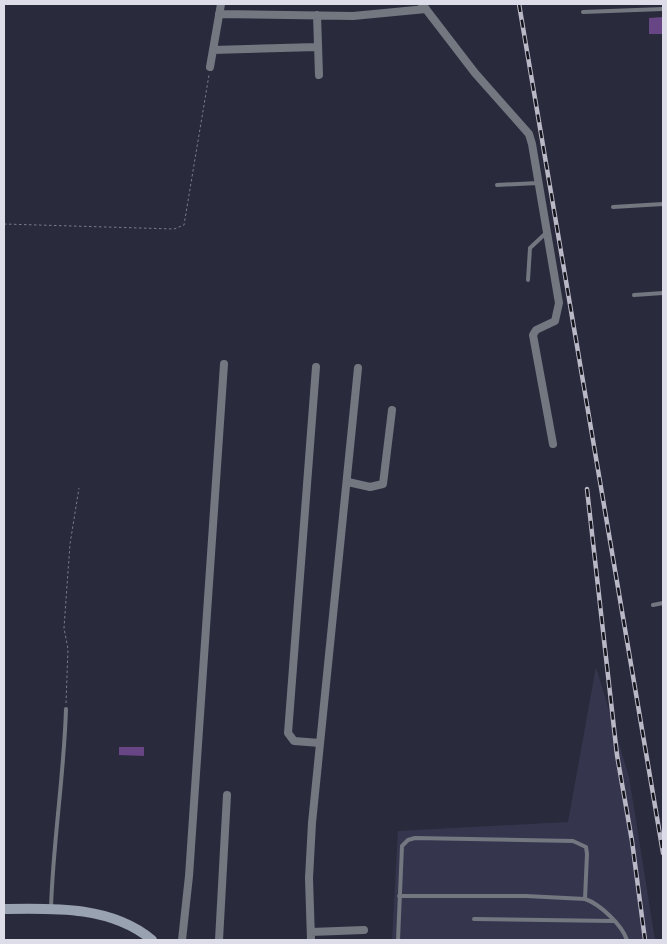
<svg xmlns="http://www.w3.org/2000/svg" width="667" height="944" viewBox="0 0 667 944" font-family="'Noto Sans',sans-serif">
<rect width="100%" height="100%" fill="#2a2a3d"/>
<path fill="#36354e" d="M596,667L629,777L655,940H392L398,831L568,822Z"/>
<path fill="#684584" d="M663,17V34H649V18Z
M119,747H144V756L119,755Z"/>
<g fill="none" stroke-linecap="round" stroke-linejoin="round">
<path stroke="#7b7b8b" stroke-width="1" stroke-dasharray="2.5 2.5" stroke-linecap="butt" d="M4,224L174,229L184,225L209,75
M66,703L68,649L64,628L70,544L79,488"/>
<path stroke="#727780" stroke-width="4" d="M583,12L663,9
M497,185L538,183
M613,207L663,204
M528,280L530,248L546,233
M634,295L663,293
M653,605L663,603
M399,896H526L585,899C600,904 622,925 627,940
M51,908C53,842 64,776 66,709
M474,919L613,921
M398,940L402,846L408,840L415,838L573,841L586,847L587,854L585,899"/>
<path stroke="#727780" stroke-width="8" d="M422,4L475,73L529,134L532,144L559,303L555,321L536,330L533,335L553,444
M219,14L353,16L426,9
M317,15L319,75
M213,50L317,47
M210,67L221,4
M316,367L288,733L294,741L320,743
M348,482L370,487L383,484L392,410
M311,932L364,930
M182,940L189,876L224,364
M219,940L227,795
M311,940L309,878L312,823L358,368"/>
<path stroke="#99a2b0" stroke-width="10" d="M4,909C54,908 112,906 152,940"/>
<g stroke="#b8b8c6" stroke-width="4.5">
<path id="rail" d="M519,4L663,853
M587,489L617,755L632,841L645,940"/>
</g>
<use href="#rail" stroke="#14141c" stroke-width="2.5" stroke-dasharray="8" stroke-linecap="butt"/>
</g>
<rect width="667" height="944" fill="none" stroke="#ddddea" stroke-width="10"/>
</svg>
